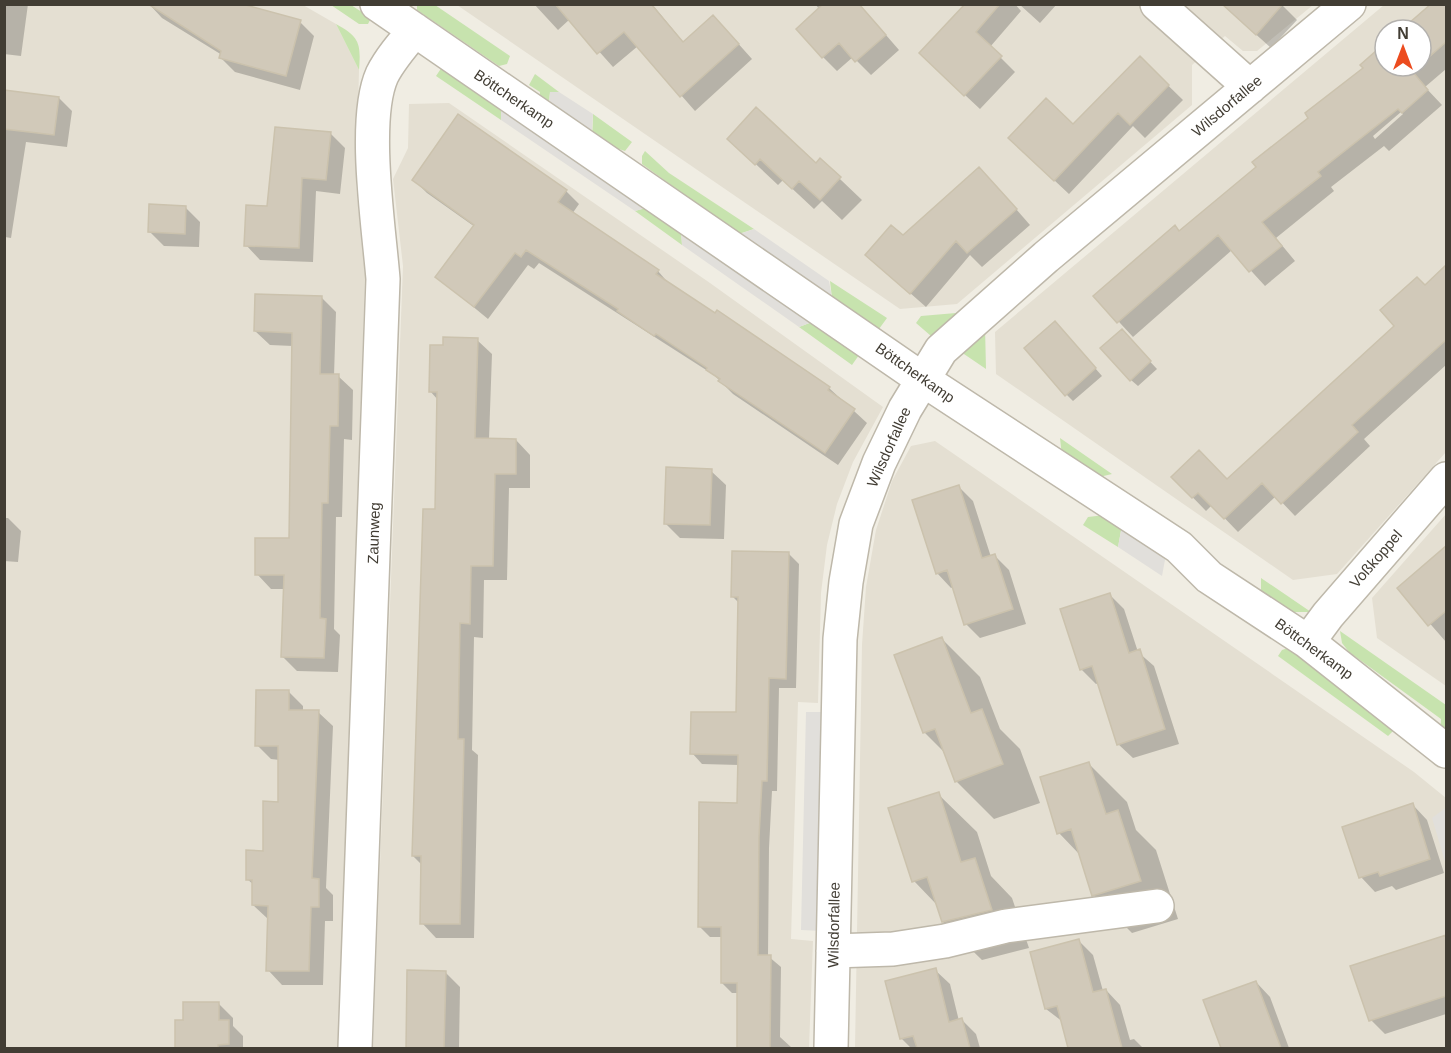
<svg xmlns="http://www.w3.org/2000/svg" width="1451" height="1053" viewBox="0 0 1451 1053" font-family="Arial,sans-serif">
<rect width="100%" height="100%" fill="#f0ede3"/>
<path fill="#e4dfd2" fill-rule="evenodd" d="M5,5H303L336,24L359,70L356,186L365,275L339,1048H5Z
M457,5H1313L1257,51H1243L1225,36L1192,65V105L957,304L900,309Z
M1384,5H1446V452L1337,574L1293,580L996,374L995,332ZM1385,30H1421V66H1385Z
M449,103L710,283L883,407L853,462L837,504L827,545L821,593L818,703L798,702L791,939L813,941L809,1048H373L403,266L393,179L408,148L409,104Z
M935,441L1414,772L1446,798V1048H855L862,645L866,587L876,530L892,481L911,446Z
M1446,514V686L1377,638L1372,598Z"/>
<path fill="#c7e3ae" d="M331,5H351L371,18L368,24H359Z
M417,5H435L510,56L507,64L499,66L417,10Z
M336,24C360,37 361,44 359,70Z
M444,64L501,104V120L436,76Z
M535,74L559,92H550L548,114L539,107L540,92L529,85Z
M593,114L632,142L625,151L619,149L609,154L592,143Z
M645,151L669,173L754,229L739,234L642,164V156Z
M649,207L681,231L682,245L635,211Z
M830,281L887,318L879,329L832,298Z
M971,301L973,304L937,335L931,336L916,323L921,316L956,313Z
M812,322L859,355L852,365L799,327Z
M985,327L986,369L961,352Z
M1060,438L1112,474L1095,478L1062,456Z
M1113,514L1123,520L1118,547L1083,525L1088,517Z
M1261,578L1311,612H1292L1261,594Z
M1340,631L1446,705V740L1440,736L1441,719L1349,652L1342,643Z
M1288,648L1392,724L1393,731L1388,736L1278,656L1282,650Z"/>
<path fill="#e1dfdb" d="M550,92H559L593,114L591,143L548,114Z
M501,104L649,207L635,211L501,120Z
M754,229L829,281L832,298L739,234Z
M681,231L812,322L799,327L682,245Z
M1123,520L1167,549L1162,576L1118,547Z
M806,712H828L823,931L801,930Z
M1444,809L1446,810V865L1432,818Z"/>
<path fill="#0003" fill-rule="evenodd" d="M4,4H28L21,56L4,54Z
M149,4L300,22L314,36L300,90L235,72L221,58L222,55L162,18Z
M534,4H652L684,43L727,31L752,59L695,111L638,46L613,67L570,19L558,30Z
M815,4H859L899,50L871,75L853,57L837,71L823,57L820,10Z
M967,4H1015L1021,11L990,47L1015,72L980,109L935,67Z
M1019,4H1057L1040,23Z
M1281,4L1297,20L1271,48L1229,10Z
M1434,4H1446V69L1425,87L1442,105L1389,151L1384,146L1331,187L1334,191L1276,238L1295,261L1265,286L1232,250L1133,337L1095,296L1392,66H1421V30H1403ZM1401,112L1403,114L1375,139L1373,136Z
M1140,58L1183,100L1145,138L1133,126L1069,194L1024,152L1073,126Z
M4,91L59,98L72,111L67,147L26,142L11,238L5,237L4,242Z
M330,133L345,148L340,194L316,191L313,262L260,260L246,245L269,207Z
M729,139L816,165L820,160L862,200L842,220L822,201L814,209L783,180L778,185Z
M414,180L566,191L579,204L572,214L658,271L670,285L829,388L867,423L838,465L733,394L714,375L539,263L534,269L528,265L488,319L437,277L475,227L427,193Z
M994,184L1030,225L982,267L970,255L926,307L867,255Z
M186,208L200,222L199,247L164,246L149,231Z
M1446,267V365L1364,439L1370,446L1295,516L1276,496L1238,532L1212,505L1206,511L1173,477L1228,481L1396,326L1426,287Z
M322,298L336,312L334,376H338L353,390L352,440L344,439L342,517H336L334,629L340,635L338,672L297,671L282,656L285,589H271L257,574L290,540L293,346L270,345L255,331Z
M1062,330L1102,376L1073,401L1066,394Z
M1128,338L1157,369L1138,386L1131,380Z
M477,340L492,354L489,439L516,440L530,455V488H509L507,580H484L483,638L474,637L472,750L478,755L474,938H436L422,923V865L413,856L437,511L438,400L430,391L444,347Z
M711,471L726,485L724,539L680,538L665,523Z
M959,487L973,501L991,557L995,556L1009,570L1026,624L980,638L966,624L954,587L951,588L937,573Z
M4,518H8L21,531L18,562L4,561Z
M1445,550L1446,551V642L1399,588Z
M789,554L799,564L796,688H779L777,791H772L769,848L768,956L781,967L780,1037L792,1048H739V993H732L722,983V937H710L699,926L739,804V765L702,764L692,753L738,714L740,604L732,596Z
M1110,595L1124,609L1138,652L1154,666L1179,744L1133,758L1118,744L1099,683L1096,684L1081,669Z
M942,639L980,677L1000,729L1020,749L1040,803L994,819L956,781L945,753L924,732Z
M289,692L303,706V712H318L333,726L326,888L333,895V921H325L323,985H282L268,970V919L253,905L254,885L247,879L264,852L280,803V760L271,759L257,745Z
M1089,764L1127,802L1136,830L1156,850L1178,919L1132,933L1094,895L1081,856L1059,833Z
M938,794L977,832L991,876L1012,898L1029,948L982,960L943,922L938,906L914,881Z
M1413,805L1427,820L1444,873L1396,890L1392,886L1375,892L1361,877Z
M1446,936V1014L1385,1034L1371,1020L1352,967Z
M1078,940L1093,955L1103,991L1106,990L1120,1005L1130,1040L1134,1039L1143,1048H1070L1063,1022L1046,1009Z
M935,970L950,984L959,1021L962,1020L976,1034L980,1048H911L901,1038Z
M409,971L445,972L460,987L459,1048H406Z
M1256,982L1270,997L1289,1048H1222L1205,1001Z
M218,1003L233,1018V1026L243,1036V1048H176V1021H184Z"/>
<path fill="#d1c9b9" stroke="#cbc2ad" stroke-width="1.5" d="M148,4H242L301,20L286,76L219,58L221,51Z
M555,4H651L683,42L713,15L739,44L680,97L624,32L597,54Z
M823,4H859L886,35L855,62L839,43L822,58L796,29Z
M965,4H1000L976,32L1002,56L964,96L919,53Z
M1222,4H1283L1256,35Z
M1431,4H1446V42L1421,64V30H1401Z
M1385,43V66H1419L1412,71L1428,90L1402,113L1398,109L1318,172L1321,176L1262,222L1282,246L1249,272L1218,235L1117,323L1093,296L1175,225L1179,231L1256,167L1252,162L1308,118L1305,113L1363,68L1360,65Z
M1140,56L1169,85L1130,125L1118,113L1054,181L1008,138L1046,98L1073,124Z
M4,90L59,97L54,135L4,129Z
M756,107L816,163L820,158L841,177L820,200L799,181L792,189L760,159L755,165L727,139Z
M458,114L567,190L558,202L659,270L656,274L715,313L717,310L830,387L828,390L855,409L825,453L718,381L720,379L706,370L707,368L656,334L654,336L617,311L618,309L526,250L521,257L515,253L474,307L435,277L474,225L412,180Z
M275,127L331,132L326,180L302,178L299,248L244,246L246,205L267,206Z
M979,167L1017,209L967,253L956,241L910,294L865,255L891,225L903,235Z
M149,204L186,206L185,234L148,232Z
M1446,265V340L1352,425L1358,432L1281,504L1262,483L1224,519L1198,493L1192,498L1171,477L1199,450L1227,479L1394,326L1380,310L1417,277L1425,285Z
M255,294L322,296L320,374H339L338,426H330L328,503H322L320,618L326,619L324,658L281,657L284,575H255V538H289L292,333L254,331Z
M1055,321L1096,368L1065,396L1024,348Z
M1122,329L1151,361L1130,381L1100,348Z
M443,337L478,338L475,438L516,439V474H495L493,566H471L470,624L460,623L458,739H464L460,924H420L421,856H412L423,509H435L437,392H429L430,345H443Z
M666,467L712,469L710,525L664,524Z
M959,485L982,558L995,554L1013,609L964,625L947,570L936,574L912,500Z
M1446,546V611L1428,626L1397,588Z
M732,551L789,552L786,679L769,678L767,781H762L759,837L758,955H771L770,1048H737V983H721V927H698L699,802L737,803L738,755L690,754L691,712H736L738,597H731Z
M1110,593L1129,653L1140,649L1165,729L1117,745L1092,666L1080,670L1060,609Z
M942,637L971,713L982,709L1003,764L955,782L935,729L923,733L894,655Z
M256,690H289V710H319L312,878L319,879V907H311L309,971H266L268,906L252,905V880H246V850L263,851V801L278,802V746H255Z
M1089,762L1106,814L1118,810L1141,881L1092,896L1071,829L1057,834L1040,777Z
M939,792L961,862L975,858L992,910L942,922L927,877L912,882L888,808Z
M1413,803L1430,859L1380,876L1378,872L1359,878L1342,827Z
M1446,935V996L1369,1021L1350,966Z
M1079,939L1093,992L1106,989L1122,1048H1068L1057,1006L1045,1009L1030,952Z
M936,968L949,1022L962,1018L970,1048H917L913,1036L900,1039L885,981Z
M407,970L446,971L444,1048H406Z
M1256,981L1281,1048H1221L1203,1000Z
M183,1002H219V1020H229V1044L218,1045V1048H175V1020H183Z"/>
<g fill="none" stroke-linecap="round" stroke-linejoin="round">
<g stroke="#beb8aa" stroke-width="36">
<path id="minor" d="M377,4L922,379L1179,547L1209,577L1308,642L1446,751
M1157,4L1250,87
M1308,642L1328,615L1446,479
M833,951L893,949L945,941L1006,926L1157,906
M355,1048L383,279C379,228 362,120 382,75C390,59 403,44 415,30
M831,1048L840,639L846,582L856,524L879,463L905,409L941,350L1046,257L1349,4"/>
</g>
<use href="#minor" stroke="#fff" stroke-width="33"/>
</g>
<g text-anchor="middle" stroke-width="6" stroke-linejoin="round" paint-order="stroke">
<g font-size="15" fill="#423d34" stroke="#fff">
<text transform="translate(514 99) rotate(34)" y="5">Böttcherkamp</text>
<text transform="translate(1227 106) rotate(-40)" y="5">Wilsdorfallee</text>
<text transform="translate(915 373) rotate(35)" y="5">Böttcherkamp</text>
<text transform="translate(889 447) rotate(-66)" y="5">Wilsdorfallee</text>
<text transform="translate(374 533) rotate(-88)" y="5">Zaunweg</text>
<text transform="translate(1376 559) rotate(-49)" y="5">Voßkoppel</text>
<text transform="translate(1314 649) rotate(36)" y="5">Böttcherkamp</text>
<text transform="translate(834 925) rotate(-89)" y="5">Wilsdorfallee</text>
</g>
</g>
<rect width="1451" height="1053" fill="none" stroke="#423d34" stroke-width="12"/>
<g transform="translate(1403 48)"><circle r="28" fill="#ffffff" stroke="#b3b1ae" stroke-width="1.5"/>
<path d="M0-4.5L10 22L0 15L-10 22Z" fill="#ec4c1f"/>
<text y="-9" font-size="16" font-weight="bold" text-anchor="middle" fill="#423d34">N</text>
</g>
</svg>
